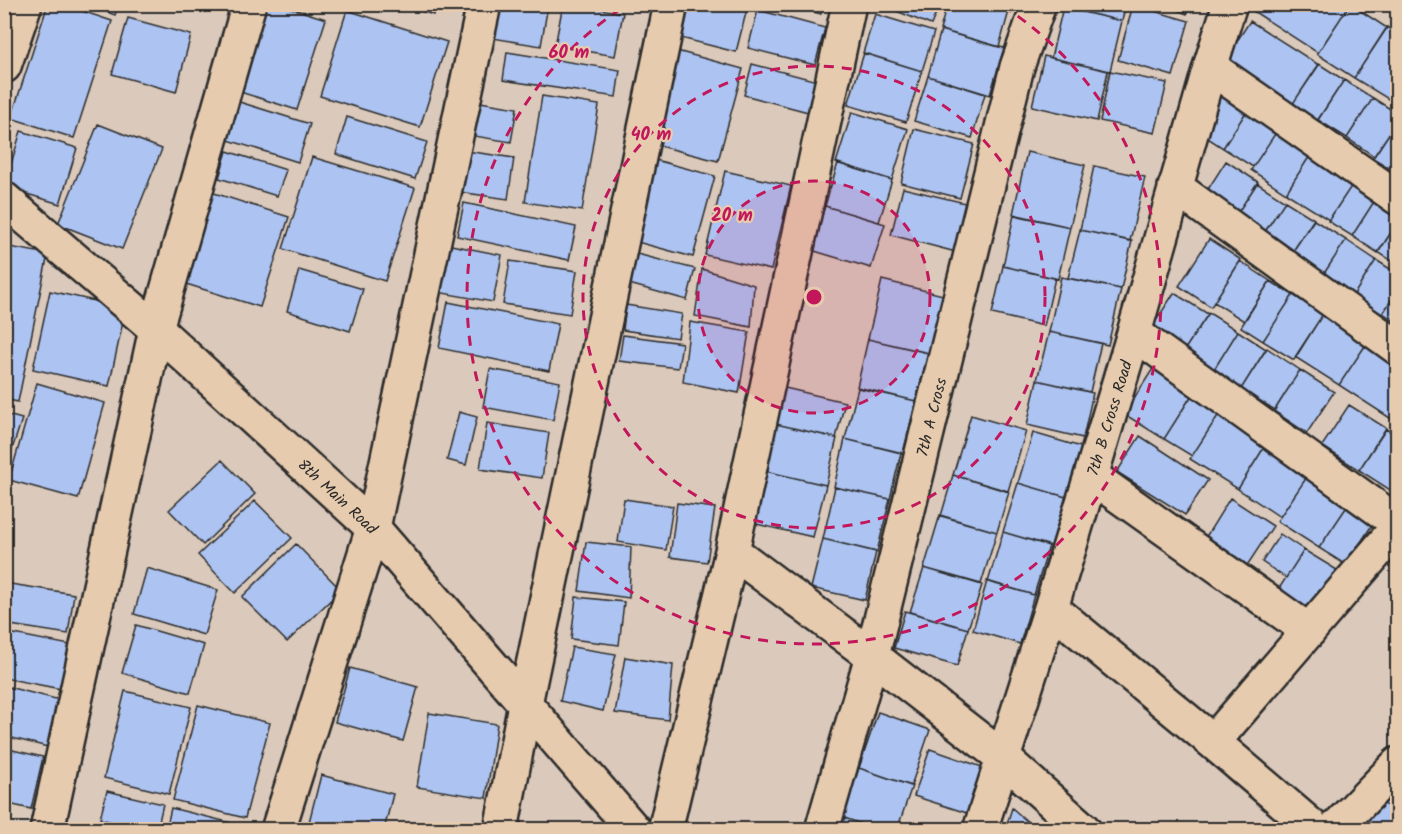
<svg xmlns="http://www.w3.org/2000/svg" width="1402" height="834" viewBox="0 0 1402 834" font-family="Kalam,sans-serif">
<rect width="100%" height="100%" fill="#dbcabc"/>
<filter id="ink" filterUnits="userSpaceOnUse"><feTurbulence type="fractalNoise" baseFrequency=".0167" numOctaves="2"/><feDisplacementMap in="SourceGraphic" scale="12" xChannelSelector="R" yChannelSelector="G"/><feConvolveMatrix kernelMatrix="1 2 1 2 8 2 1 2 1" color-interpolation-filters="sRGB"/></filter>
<g filter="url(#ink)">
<path fill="#adc4f2" stroke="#2b2b2b" stroke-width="1.5" d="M48,4H61L112,21L74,138L11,118Z
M86,4H119L115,15Z
M261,4H278L326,19L297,110L234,90Z
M400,4H436L433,15Z
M491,4L548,5L541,46L486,37Z
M563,4H573L623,13L615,56L555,46Z
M685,4H732L747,9L736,52L677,37Z
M787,4H824L821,14Z
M879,4H940L931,25Z
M947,4H1011L999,47L940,30Z
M1066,4H1126L1122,21L1065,8Z
M1162,4H1191L1187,14Z
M1249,4H1350L1318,53L1247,7Z
M1350,4L1387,28L1354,78L1317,54Z
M1133,5L1189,21L1173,76L1118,60Z
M1063,7L1122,21L1110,71L1051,58Z
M347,10L447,42L420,127L320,96Z
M758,10L825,28L815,65L748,48Z
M875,14L934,32L922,71L863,53Z
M128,18L191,35L176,92L112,74Z
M1250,21L1319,65L1292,105L1224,61Z
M1387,27L1398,34V105L1354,78Z
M941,30L1004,48L990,95L928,76Z
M677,51L743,69L718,161L652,144Z
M507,52L620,70L616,97L503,80Z
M864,53L922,71L906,122L848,105Z
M1044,56L1108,71L1097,121L1032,106Z
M752,64L821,82L812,113L744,95Z
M1319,64L1344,80L1317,121L1292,105Z
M1110,71L1167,83L1155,133L1100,121Z
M928,76L985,94L972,138L914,121Z
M1344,80L1373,98L1347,138L1318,120Z
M1223,92L1248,109L1223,148L1197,131Z
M542,96L599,105L582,211L525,202Z
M1373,98L1398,114V120L1374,156L1347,138Z
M233,100L310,124L298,162L222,138Z
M474,101L517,108L511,142L468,135Z
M1248,109L1279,128L1253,167L1223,148Z
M852,112L908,129L892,180L836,163Z
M347,117L427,142L415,179L336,154Z
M1398,120V173L1373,158Z
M98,124L162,149L122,249L58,224Z
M1279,128L1311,154L1286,193L1251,170Z
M914,129L974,144L960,198L901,183Z
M21,131L77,148L60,204L4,187Z
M227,151L286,170L277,196L219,178Z
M466,151L514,158L508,199L459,192Z
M1027,152L1085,165L1070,227L1013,214Z
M1311,154L1354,182L1329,220L1286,193Z
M312,157L415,188L385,281L283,249Z
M648,158L715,176L693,257L626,239Z
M1226,161L1258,182L1235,217L1203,197Z
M838,163L892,180L879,222L825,206Z
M1094,166L1145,177L1130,241L1080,230Z
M725,171L791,186L771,270L705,255Z
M1354,182L1377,197L1352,236L1328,221Z
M1257,183L1285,201L1263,235L1235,217Z
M903,188L969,204L956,252L891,235Z
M211,192L289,217L260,307L183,283Z
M1377,197L1398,211V222L1378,253L1352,236Z
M1285,201L1314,219L1291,254L1262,236Z
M464,203L576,227L569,260L457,236Z
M825,206L885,224L871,268L811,250Z
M1014,215L1070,227L1058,279L1003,266Z
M1314,220L1346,240L1323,275L1291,254Z
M1398,222V265L1378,252Z
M1080,230L1132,241L1121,289L1068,278Z
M1209,239L1241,260L1211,307L1179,286Z
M1346,240L1376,260L1353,296L1323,275Z
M446,244L502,255L493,302L437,292Z
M4,246L48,254L18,402L4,399Z
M637,254L695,269L687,300L629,284Z
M1376,260L1398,274V290L1382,314L1353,296Z
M510,261L577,271L570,314L503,304Z
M1240,261L1270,281L1244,321L1214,302Z
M1003,266L1055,278L1044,326L992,314Z
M702,269L754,285L751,327L695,316Z
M299,270L363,289L350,331L287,311Z
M1061,277L1121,289L1108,345L1049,332Z
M882,280L943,295L929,353L868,339Z
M1270,281L1293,295L1263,341L1241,327Z
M1398,290V323L1383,313Z
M50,291L126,308L109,386L33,369Z
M1174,293L1208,314L1183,352L1150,330Z
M1293,295L1323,314L1294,360L1263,341Z
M448,302L558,324L549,371L439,348Z
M626,305L682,314L678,338L623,330Z
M1209,313L1238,331L1213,371L1183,352Z
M1323,314L1367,343L1339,385L1295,357Z
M690,322L749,332L739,393L683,382Z
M1238,331L1266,349L1241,389L1213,371Z
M1049,332L1101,343L1090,392L1037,380Z
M623,335L682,343L678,368L619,361Z
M868,339L928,353L916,401L857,387Z
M1365,346L1398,367V414L1393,420L1339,385Z
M1267,348L1300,370L1275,410L1241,389Z
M1154,367L1194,392L1164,439L1124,414Z
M490,369L560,382L553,420L483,407Z
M1300,370L1334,392L1307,433L1274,411Z
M1037,380L1093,393L1083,438L1027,425Z
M37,383L105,403L78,499L9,480Z
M785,388L845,402L836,438L776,424Z
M858,388L916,401L903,453L845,439Z
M1193,393L1221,411L1192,456L1164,439Z
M1349,405L1386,428L1359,470L1322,446Z
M1221,411L1268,441L1238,489L1190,459Z
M459,412L477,417L466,465L447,460Z
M4,414L22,419L7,465L4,464Z
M971,415L1026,431L1008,491L953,475Z
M487,423L549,433L542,478L480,469Z
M776,424L837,438L826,485L765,471Z
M1386,429L1398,436V495L1359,470Z
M1033,433L1081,447L1066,497L1018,483Z
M1140,436L1208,480L1185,515L1117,472Z
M845,439L901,453L890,499L834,487Z
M1265,446L1309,474L1280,517L1238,489Z
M222,460L255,494L203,545L169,510Z
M765,471L826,485L813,537L752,523Z
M1309,474L1348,505L1319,548L1277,521Z
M953,475L1009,492L997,532L941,516Z
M1018,483L1066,497L1051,546L1003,532Z
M835,487L890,499L877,552L823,539Z
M1230,498L1273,526L1246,567L1204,540Z
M624,499L673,506L666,550L618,542Z
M255,501L292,538L235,593L198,555Z
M677,503L715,508L707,562L670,557Z
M1348,505L1374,522L1346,565L1319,548Z
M940,515L997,532L981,584L924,568Z
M1003,532L1049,546L1034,595L988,582Z
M1280,534L1304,550L1286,578L1262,562Z
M823,539L876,552L865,600L811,588Z
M586,542L631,547L629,598L579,591Z
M296,544L341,590L287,642L242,597Z
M1304,550L1337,570L1310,611L1278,590Z
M147,568L218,590L204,635L134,614Z
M924,568L982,585L968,629L910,612Z
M987,581L1034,595L1020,644L973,630Z
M4,583L74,594L68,634L4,624Z
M576,597L624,602L619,645L571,639Z
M905,611L968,629L957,666L894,648Z
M136,625L204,645L190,693L122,673Z
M4,632L70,645L61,689L4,678Z
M572,647L616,654L603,711L560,701Z
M625,657L673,665L668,720L615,713Z
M350,668L418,687L403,741L335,722Z
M4,686L68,702L56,749L4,736Z
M125,691L191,707L169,794L104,778Z
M198,705L270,723L245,818L173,800Z
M878,712L930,730L911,786L859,768Z
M429,713L497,724L486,798L417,787Z
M4,748L43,757L31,809L4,803Z
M930,749L985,768L970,814L914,796Z
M859,768L912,786L897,830H878L842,817Z
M321,775L393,794L384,830H307Z
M1398,781V815L1381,801Z
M107,791L163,804L157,830H145L100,819Z
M1381,801L1398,815V830H1372L1359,819Z
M171,808L244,826L243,830H166Z
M1012,808L1037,830H1005Z
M842,817L878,830H838Z"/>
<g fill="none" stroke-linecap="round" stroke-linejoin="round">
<g stroke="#2b2b2b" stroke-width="38">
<path id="minor" d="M4,66L25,4
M1210,67L1398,198
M1175,187L1398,348
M4,199L156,329L373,528L634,830
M1134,333L1398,523
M1091,476L1309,631
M732,551L872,656L1002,757L1084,830
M1051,608L1213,742L1316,830
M1213,742L1398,527
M47,830L156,329L249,4
M278,830L373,528L484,4
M501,830L525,704L671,4
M665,830L732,551L849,4
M822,830L872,656L1017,67L1039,4
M980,830L1051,608L1091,476L1134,333L1210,67L1230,4
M1334,830L1398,764"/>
</g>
<use href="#minor" stroke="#e7cbae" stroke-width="33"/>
</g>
</g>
<circle cx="814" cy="297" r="116" fill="#c2185b" fill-opacity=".12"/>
<g fill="none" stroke="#c2185b" stroke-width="3" stroke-dasharray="10 8">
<circle cx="814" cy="297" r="116"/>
<circle cx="814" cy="297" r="231"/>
<path d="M1003 6A347 347 0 1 1 625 6"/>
</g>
<g text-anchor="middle" stroke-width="4.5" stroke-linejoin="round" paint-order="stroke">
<g font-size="16" fill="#2b2b2b" stroke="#e7cbae">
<text transform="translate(931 417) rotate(-76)" y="6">7th A Cross</text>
<text transform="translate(1109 418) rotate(-73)" y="6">7th B Cross Road</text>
<text transform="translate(338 496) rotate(43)" y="6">8th Main Road</text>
</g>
</g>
<circle cx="814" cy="297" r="9" fill="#c2185b" stroke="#e7cbae" stroke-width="3"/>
<g font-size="18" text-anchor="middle" font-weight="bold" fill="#c2185b" stroke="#e7cbae" stroke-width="4.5" stroke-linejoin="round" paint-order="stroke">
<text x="569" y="58">60 m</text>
<text x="651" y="140">40 m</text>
<text x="732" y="221">20 m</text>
</g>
<rect width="1402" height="834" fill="none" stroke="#e7cbae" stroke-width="24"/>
<rect x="12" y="12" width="1378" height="810" fill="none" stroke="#2b2b2b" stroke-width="2" filter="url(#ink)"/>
</svg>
